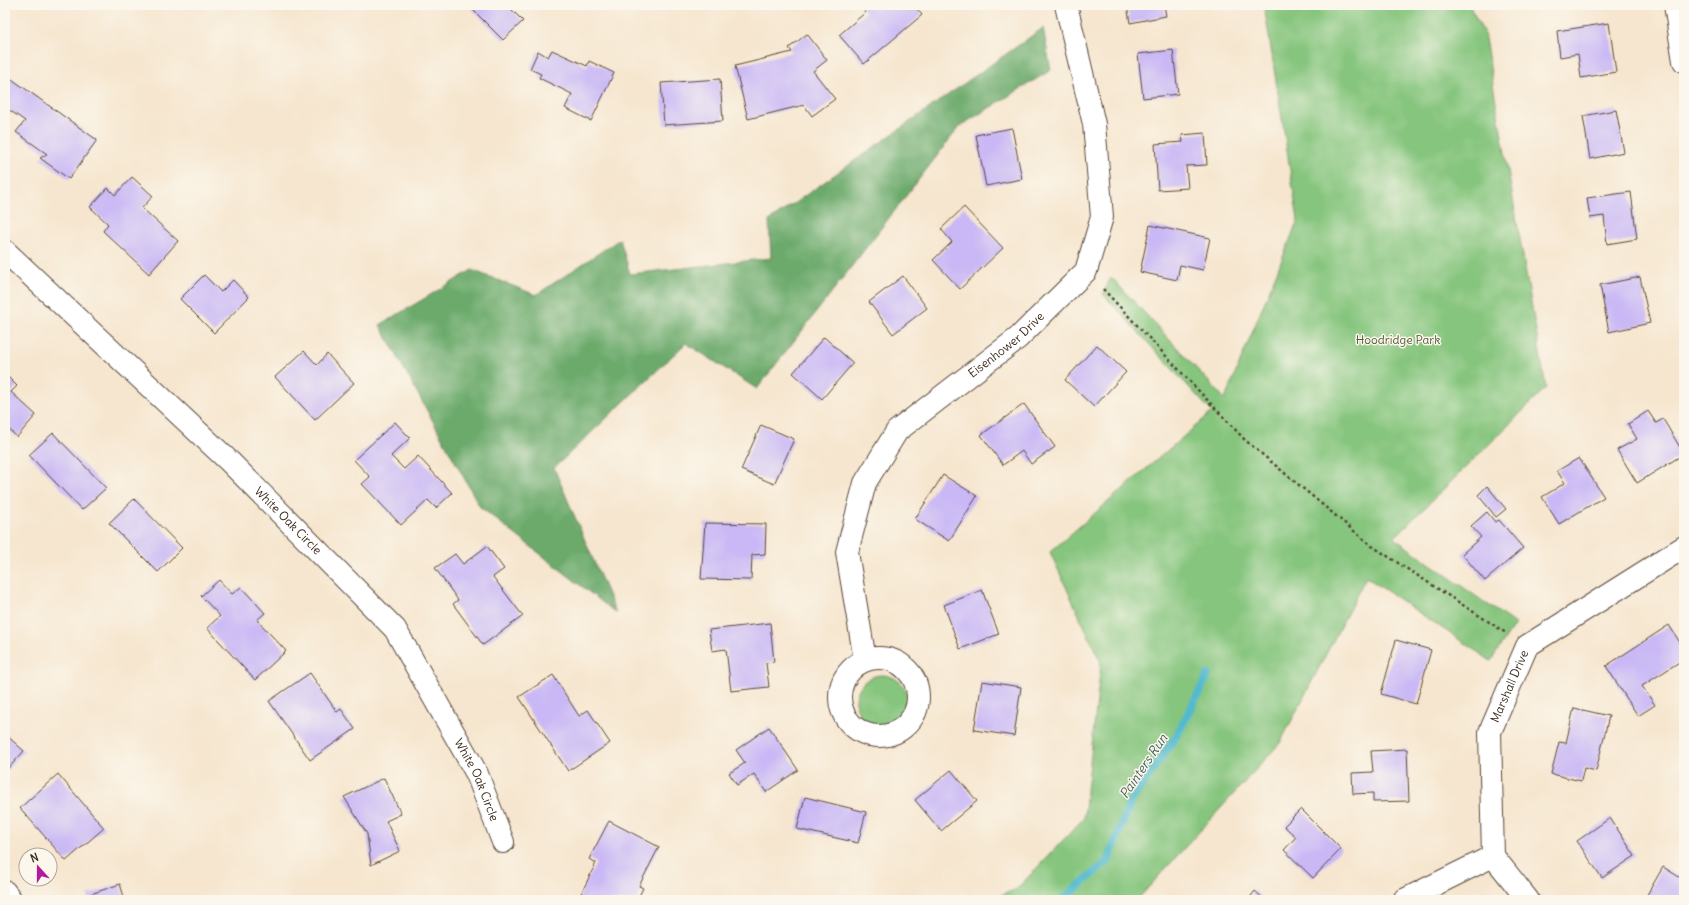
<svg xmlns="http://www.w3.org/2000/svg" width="1689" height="905" viewBox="0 0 1689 905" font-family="Delius,sans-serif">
<rect width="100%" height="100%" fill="#fbf7ec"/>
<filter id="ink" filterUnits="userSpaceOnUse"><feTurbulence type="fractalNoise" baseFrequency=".025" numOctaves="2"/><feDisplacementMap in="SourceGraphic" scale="8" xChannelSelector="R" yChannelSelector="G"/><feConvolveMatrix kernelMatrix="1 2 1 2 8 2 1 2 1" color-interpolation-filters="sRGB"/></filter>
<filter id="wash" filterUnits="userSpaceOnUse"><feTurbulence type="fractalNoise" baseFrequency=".012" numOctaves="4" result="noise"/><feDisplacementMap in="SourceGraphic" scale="16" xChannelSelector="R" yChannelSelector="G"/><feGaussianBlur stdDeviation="0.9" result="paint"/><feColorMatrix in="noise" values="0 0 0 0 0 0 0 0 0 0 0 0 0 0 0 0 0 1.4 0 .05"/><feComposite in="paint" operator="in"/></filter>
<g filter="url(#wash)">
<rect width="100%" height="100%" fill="#f6e6cf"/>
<path fill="#85c57d" stroke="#60784e" d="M1264,5H1469L1484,33L1546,388L1394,538L1515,624L1491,661L1366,577L1280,743L1137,900H988L1017,889L1084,818L1101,663L1050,552L1212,412L1103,294L1111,277L1225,399L1298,220Z
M856 701a26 26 0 1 1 52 0a26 26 0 1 1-52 0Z"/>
<path fill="#6caa6c" stroke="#546a45" d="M1043,28L1051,70L960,126L757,389L686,343L554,468L616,613L480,507L380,325L472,270L536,295L620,239L630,274L771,258L769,221Z"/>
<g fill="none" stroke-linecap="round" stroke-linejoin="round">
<path stroke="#51bace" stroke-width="8" d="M1062,900L1108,861L1131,801L1177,735L1208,675"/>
</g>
<g id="blocks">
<path fill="#c9b8f5" d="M468,5H507L523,21L503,40Z
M865,5H914L922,15L864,64L839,35L866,12L861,8Z
M1127,5H1164L1166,16L1130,23Z
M1609,23L1616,72L1581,78L1578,54L1560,57L1557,31Z
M807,34L827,60L813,71L835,99L812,116L804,105L748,119L735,66L792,52L789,48Z
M552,50L587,66L589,61L614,73L591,121L565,108L572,94L539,78L541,74L530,69L538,51L548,57Z
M1173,50L1178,94L1143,98L1138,54Z
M6,75L97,140L69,179L40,158L47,154L16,132L25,121L5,107Z
M720,79L723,121L664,125L661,83Z
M1616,110L1624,152L1590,159L1583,116Z
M1012,128L1022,179L986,186L976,135Z
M1205,133L1207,165L1186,166L1188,188L1158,190L1155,144L1183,142L1182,135Z
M132,177L153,196L142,208L178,241L149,274L103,231L108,224L90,207L108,188L115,195Z
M1631,192L1637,239L1607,244L1604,216L1590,218L1587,198Z
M964,207L1003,248L960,289L933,260L952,242L941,229Z
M1150,225L1210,238L1203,270L1180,265L1177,280L1140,272Z
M204,275L221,292L233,280L249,297L214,333L180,299Z
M903,276L927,308L893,334L869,302Z
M1640,277L1650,323L1609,332L1600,285Z
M824,337L853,363L822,399L793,373Z
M1097,345L1126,372L1094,407L1065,380Z
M304,351L317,365L327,354L354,383L315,420L275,377Z
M5,374L17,386L11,392L36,415L17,437L5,426Z
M1024,404L1055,447L1031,464L1022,451L1003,465L981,435Z
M1648,411L1656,423L1663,419L1684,454L1637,483L1617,450L1637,439L1628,424Z
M395,422L410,438L391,456L404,469L418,456L452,493L436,508L428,500L401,525L362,484L370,477L354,460Z
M761,425L794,439L774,484L741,470Z
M53,433L106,488L82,510L29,455Z
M1579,458L1604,497L1559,524L1542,497L1565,483L1557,471Z
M943,475L977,496L949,541L915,519Z
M1487,486L1506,509L1496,517L1478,495Z
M134,499L182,548L158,572L109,523Z
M1487,512L1495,522L1499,520L1523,548L1485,581L1462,554L1481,537L1471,526Z
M705,523L766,524L765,554L752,555L751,580L701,579Z
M487,546L504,569L493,577L523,616L483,645L453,604L458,600L435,568L455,554L463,564Z
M219,580L232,594L241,587L265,613L257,620L286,651L255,680L207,628L220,616L201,596Z
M982,590L999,634L960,649L944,605Z
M770,623L774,662L766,663L769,687L731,691L726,649L712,651L709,630Z
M1669,625L1684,649V659L1642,686L1655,705L1638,716L1606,666Z
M1396,640L1431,650L1416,704L1381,694Z
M310,673L337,712L341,709L355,729L310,760L269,701Z
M553,675L579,716L588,710L610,743L568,771L519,697Z
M982,681L1021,687L1014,736L974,730Z
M1574,708L1609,716L1596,771L1584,768L1581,781L1551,774L1559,742L1566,743Z
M769,727L798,770L766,792L754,774L737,785L729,773L745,763L736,750Z
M5,734L24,751L5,772Z
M1407,749L1409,801L1373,802V793L1353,794L1352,773L1373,772L1371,751Z
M951,770L977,801L941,831L915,800Z
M58,774L104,828L66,861L20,808Z
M384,778L401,814L386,821L400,851L371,865L367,834L344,797Z
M805,797L866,812L858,843L797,829Z
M1301,809L1341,849L1313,878L1284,850L1296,837L1284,826Z
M1610,818L1635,856L1602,878L1577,841Z
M609,821L659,847L639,886L643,888L637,900H578L596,863L589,859Z
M1663,867L1684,880V900H1644Z
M120,884L125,900H89L88,895Z
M1255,891L1265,900H1248Z"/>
</g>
</g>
<g filter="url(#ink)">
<use href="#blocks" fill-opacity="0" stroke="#574639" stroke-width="1"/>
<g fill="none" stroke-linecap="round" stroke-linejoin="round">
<g stroke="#574639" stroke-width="24">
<g id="minor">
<path d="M1675,5L1684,61"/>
<path id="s1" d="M5,251L230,462L395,629L477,774L503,842"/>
<circle cx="879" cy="697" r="39"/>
<path id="s2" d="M865,660L847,552L865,483L897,431L1018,338L1086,271L1102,217L1094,124L1066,5"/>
<path d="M5,892L11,900"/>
<path d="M1404,900L1493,856"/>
<path id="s3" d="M1528,900L1493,856L1490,732L1527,646L1684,547"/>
</g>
</g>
<path stroke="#574639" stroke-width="2.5" stroke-dasharray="3 3" stroke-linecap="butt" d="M1103,289L1245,440L1372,546L1506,633"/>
<use href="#minor" stroke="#fff" stroke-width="22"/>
</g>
</g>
<g text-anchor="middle" stroke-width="3" stroke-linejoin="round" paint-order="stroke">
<g font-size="12" fill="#51583a" stroke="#fbf7ec">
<text x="1398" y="344">Hoodridge Park</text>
</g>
<g font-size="12" fill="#3b2a1e" stroke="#fbf7ec">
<text dy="4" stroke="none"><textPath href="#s2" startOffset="381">Eisenhower Drive</textPath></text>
<text dy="4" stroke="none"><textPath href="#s1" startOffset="391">White Oak Circle</textPath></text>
<text dy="4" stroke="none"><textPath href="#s3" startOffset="230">Marshall Drive</textPath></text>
<text dy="4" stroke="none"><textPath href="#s1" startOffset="715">White Oak Circle</textPath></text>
</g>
<g font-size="13" font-style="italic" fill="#435c5c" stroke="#fbf7ec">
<text transform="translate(1143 766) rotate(-56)" y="5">Painters Run</text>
</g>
</g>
<rect width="1689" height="905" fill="none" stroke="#fbf7ec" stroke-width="20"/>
<g transform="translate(38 867) rotate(339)"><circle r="19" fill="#fbf7ec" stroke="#aea59a"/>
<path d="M0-3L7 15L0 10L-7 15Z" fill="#b5179e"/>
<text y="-6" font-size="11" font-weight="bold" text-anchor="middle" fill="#3b2a1e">N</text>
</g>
</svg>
